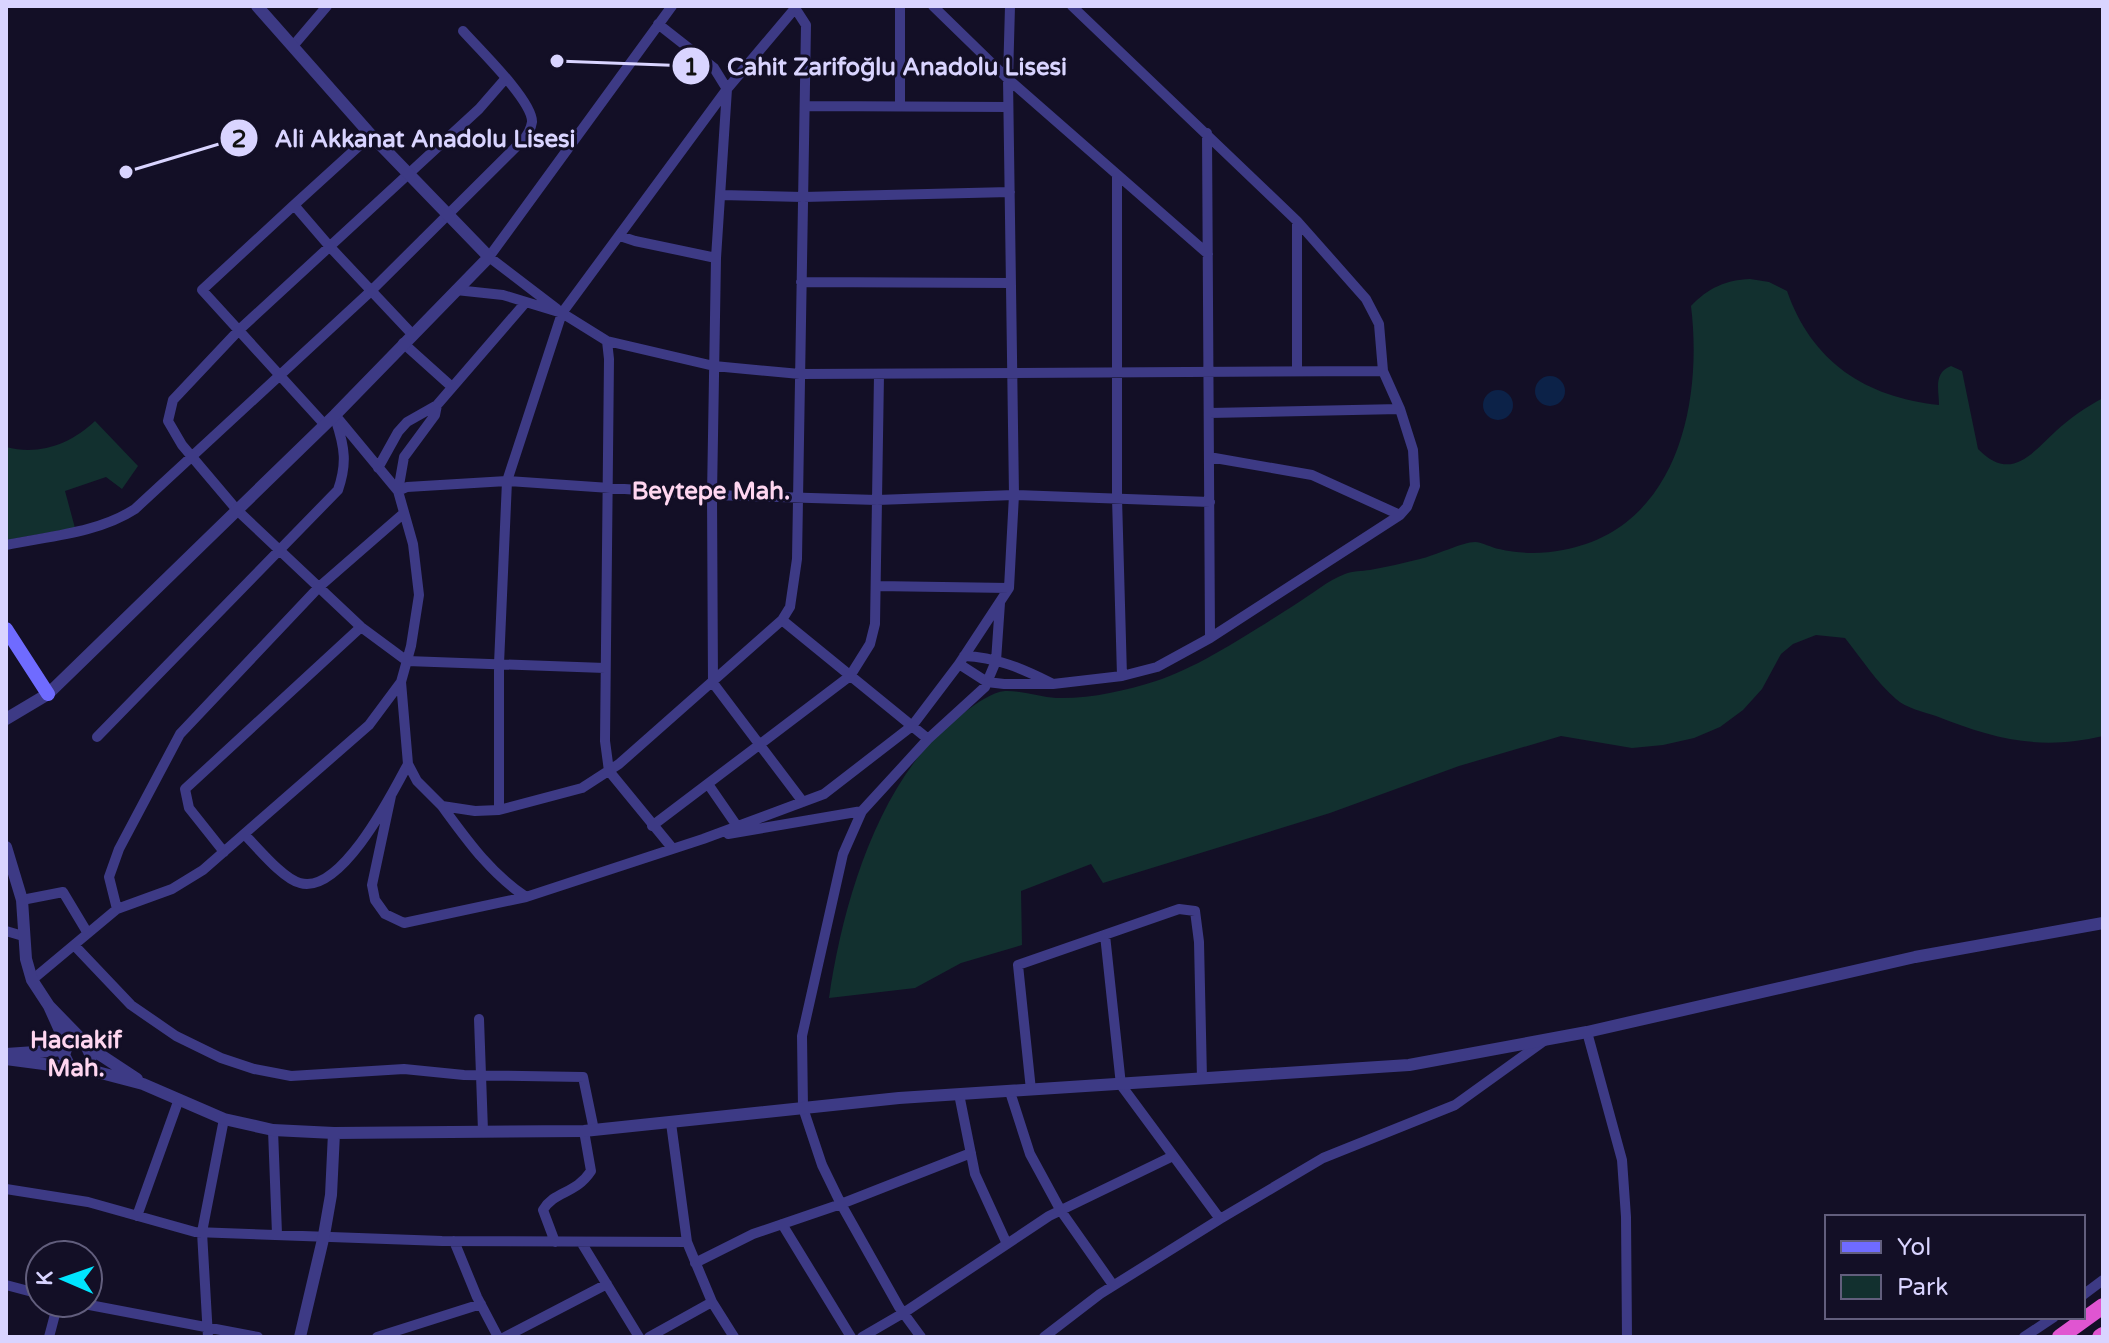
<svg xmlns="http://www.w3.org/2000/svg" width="2109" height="1343" viewBox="0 0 2109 1343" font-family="'Varela Round',sans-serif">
<rect width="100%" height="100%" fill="#130f26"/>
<path fill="#12302f" d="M1750,279L1769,282L1787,291C1812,362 1865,397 1939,405C1939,390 1933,373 1951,366L1962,371L1978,449C2011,483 2032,453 2056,431C2070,418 2086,407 2103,398V736C2040,751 1994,739 1936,716C1924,712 1906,708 1896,699C1877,683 1861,658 1845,638L1816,635L1793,644L1781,654L1762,689L1743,710L1720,727L1694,738L1663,745L1632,748L1561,736L1459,766L1330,813L1103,883L1091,864L1021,891L1022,945L961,963L915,988L829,998C843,901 881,770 966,711C976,704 992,692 1005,691C1018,690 1041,697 1056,698C1090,699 1124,691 1156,681C1200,667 1256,629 1296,604C1311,595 1328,580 1345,574C1352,571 1362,571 1370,570C1387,567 1403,563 1420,559C1434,556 1463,542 1475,542C1482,542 1492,548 1499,549C1520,554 1542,554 1563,550C1677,529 1703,404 1691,306C1708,288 1726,280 1750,279Z
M95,421L138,466L122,489L106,477L65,491L75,528L6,540V447C39,456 71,444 95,421Z"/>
<path fill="#0c2248" d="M1535 391a15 15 0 1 1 30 0a15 15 0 1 1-30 0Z
M1483 405a15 15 0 1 1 30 0a15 15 0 1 1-30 0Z"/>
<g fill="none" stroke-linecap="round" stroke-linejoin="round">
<path stroke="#3d3a85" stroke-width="10" d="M933,6L1008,79L1208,254
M658,24L714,68L727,89L716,258L712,495L713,683L803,802
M293,46L327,6
M506,78L479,109L239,330L173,400L168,421L182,445L237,510L361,627L407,661L605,668
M805,106L1008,107
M900,106V6
M1207,133L1210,638
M371,135L294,205L331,248L412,334
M1117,176V498L1122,676
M720,195L803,197L1010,192
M294,205L202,290L325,425
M620,236L635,241L716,258
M801,282L1011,283
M456,290L503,295L562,313L607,341L714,366L800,374L1383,371
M557,309L489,257L672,6
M607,341L609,359L605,741L609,771L673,849
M403,343L452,387
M1297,371V221
M437,405L435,415L404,457L398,491L407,487L507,481L712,495L877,500L1014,495L1210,502
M1209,413L1400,409
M1209,457L1312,475L1400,515
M378,468L398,432L407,422L437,405L526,302
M6,545C49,536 98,533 135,509L371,291L524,139C528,134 531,128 532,122C533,101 478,48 463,31
M876,586L1009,588
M782,620L928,739
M964,656C996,657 1023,669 1051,683
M959,664L987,682L1004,684H1053L1122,676L1157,667L1210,638L1400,515L1407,507L1415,486L1413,450L1400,409L1383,371L1379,324L1366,299L1297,221L1072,6
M401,682L408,764L417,781L442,806L475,811L499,810L582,788L619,764L782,620L790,607L797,559L806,25L795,8
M97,737L338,490C347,464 345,448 336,421
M708,784L737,826
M391,796L372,885L375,900L385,914L404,923L526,897
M442,806C467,840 490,873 526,897L703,839L824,794L912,726L959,664L1009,588L1014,495L1008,79L1010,6
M499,810V664L507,481L562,313L727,89L797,6
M652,826L850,676L870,644L875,624L879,375
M244,834C258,848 283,879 300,883C341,895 392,794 408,764
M728,834L862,811
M224,852L189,808L185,789L361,627
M22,900L63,892L87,932
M117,909L109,877L119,849L180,734L319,587L404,513
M6,931L23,936
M1105,935L1121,1085L1220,1219
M74,945L131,1005L176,1036L221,1058L254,1069L291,1076L404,1069L464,1075L583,1077L594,1130
M32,980L117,909L172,889L203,870L369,725L401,682L411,646L419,595L413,544L398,491L335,415
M479,1019L483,1131
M1587,1032L1622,1160L1626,1217L1627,1337
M1031,1090L1018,965L1179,909L1195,911L1199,942L1202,1079
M1010,1092L1030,1154L1061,1211L1113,1285
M959,1094L975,1174L1007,1244
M671,1123L687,1242L712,1302L734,1337
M273,1130L277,1234
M6,1189L88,1202L195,1232L442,1241L687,1242
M137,1216L179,1099
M782,1224L851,1337
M454,1241L477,1297L498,1337
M555,1242L543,1210C555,1190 575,1195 591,1171L584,1131
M581,1242L639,1337
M695,1263L753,1234L841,1204L971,1153
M6,1285L40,1294
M2083,1295L2103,1280
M79,1303L258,1337
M49,1337L58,1303
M208,1337L202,1232L224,1119
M377,1337L481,1304
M505,1337L607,1284
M649,1337L712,1302
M862,1337L905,1312L1049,1216L1173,1156
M921,1337L899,1307L841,1204L822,1165L803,1108L802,1036L843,854L862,811L928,739L985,687L996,661L1000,603
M1044,1337L1100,1294L1220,1219L1323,1158L1455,1105L1544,1041
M2024,1337L2054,1317"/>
<path stroke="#3d3a85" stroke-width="12" d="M6,719L48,694L335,415L489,257L371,135L257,6
M6,847L22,900L26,959L32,980L49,1006
M67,1046L49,1006L85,1043
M90,1048L137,1079
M6,1054L65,1050
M6,1059L74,1068C83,1069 90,1065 91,1056L85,1043L76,1041L67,1046L64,1055L70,1067
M82,1068L143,1084L224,1119L273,1130L334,1133L584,1131L899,1098L1409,1065L1587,1032L1915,957L2103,923
M300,1337L324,1235L331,1195L334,1133"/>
<path stroke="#6f6bff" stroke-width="14" d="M6,629L48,694"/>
<path stroke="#e055d1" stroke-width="16" d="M2060,1337L2103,1306
M2100,1337L2103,1335"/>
</g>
<g text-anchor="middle" stroke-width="6" stroke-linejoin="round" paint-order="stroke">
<g font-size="24" font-weight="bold" fill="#ffd6f0" stroke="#130f26">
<text x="711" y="499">Beytepe Mah.</text>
<text x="76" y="1048">Hacıakif<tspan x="76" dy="28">Mah.</tspan></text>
</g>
</g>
<path fill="none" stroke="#d9d4ff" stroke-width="3" d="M557 61L691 66M126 172L239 138"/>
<g fill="#d9d4ff" stroke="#130f26" stroke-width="3">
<circle cx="557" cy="61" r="8"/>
<circle cx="126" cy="172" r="8"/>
<circle cx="691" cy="66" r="20"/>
<circle cx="239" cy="138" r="20"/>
</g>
<g font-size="24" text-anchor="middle" font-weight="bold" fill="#111">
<text x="691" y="75">1</text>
<text x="239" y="147">2</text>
</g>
<g font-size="24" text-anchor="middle" font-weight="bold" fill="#d9d4ff" stroke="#130f26" stroke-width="6" stroke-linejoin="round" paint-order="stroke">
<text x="897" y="75">Cahit Zarifoğlu Anadolu Lisesi</text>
<text x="425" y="147">Ali Akkanat Anadolu Lisesi</text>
</g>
<rect width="2109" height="1343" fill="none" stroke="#d9d4ff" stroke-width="16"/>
<rect x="1825" y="1215" width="260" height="104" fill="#130f26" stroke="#625e7d" stroke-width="2"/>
<rect x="1841" y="1241" width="40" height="12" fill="#6f6bff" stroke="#625e7d" stroke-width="2"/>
<text x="1897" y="1255" font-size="24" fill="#d9d4ff">Yol</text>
<rect x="1841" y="1275" width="40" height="24" fill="#12302f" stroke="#625e7d" stroke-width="2"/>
<text x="1897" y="1295" font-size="24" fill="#d9d4ff">Park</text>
<g transform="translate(64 1279) rotate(272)"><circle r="38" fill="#130f26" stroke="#625e7d" stroke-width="2"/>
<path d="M0-6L14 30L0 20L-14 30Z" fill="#00e5ff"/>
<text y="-12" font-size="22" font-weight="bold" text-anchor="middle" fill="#d9d4ff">K</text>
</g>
</svg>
